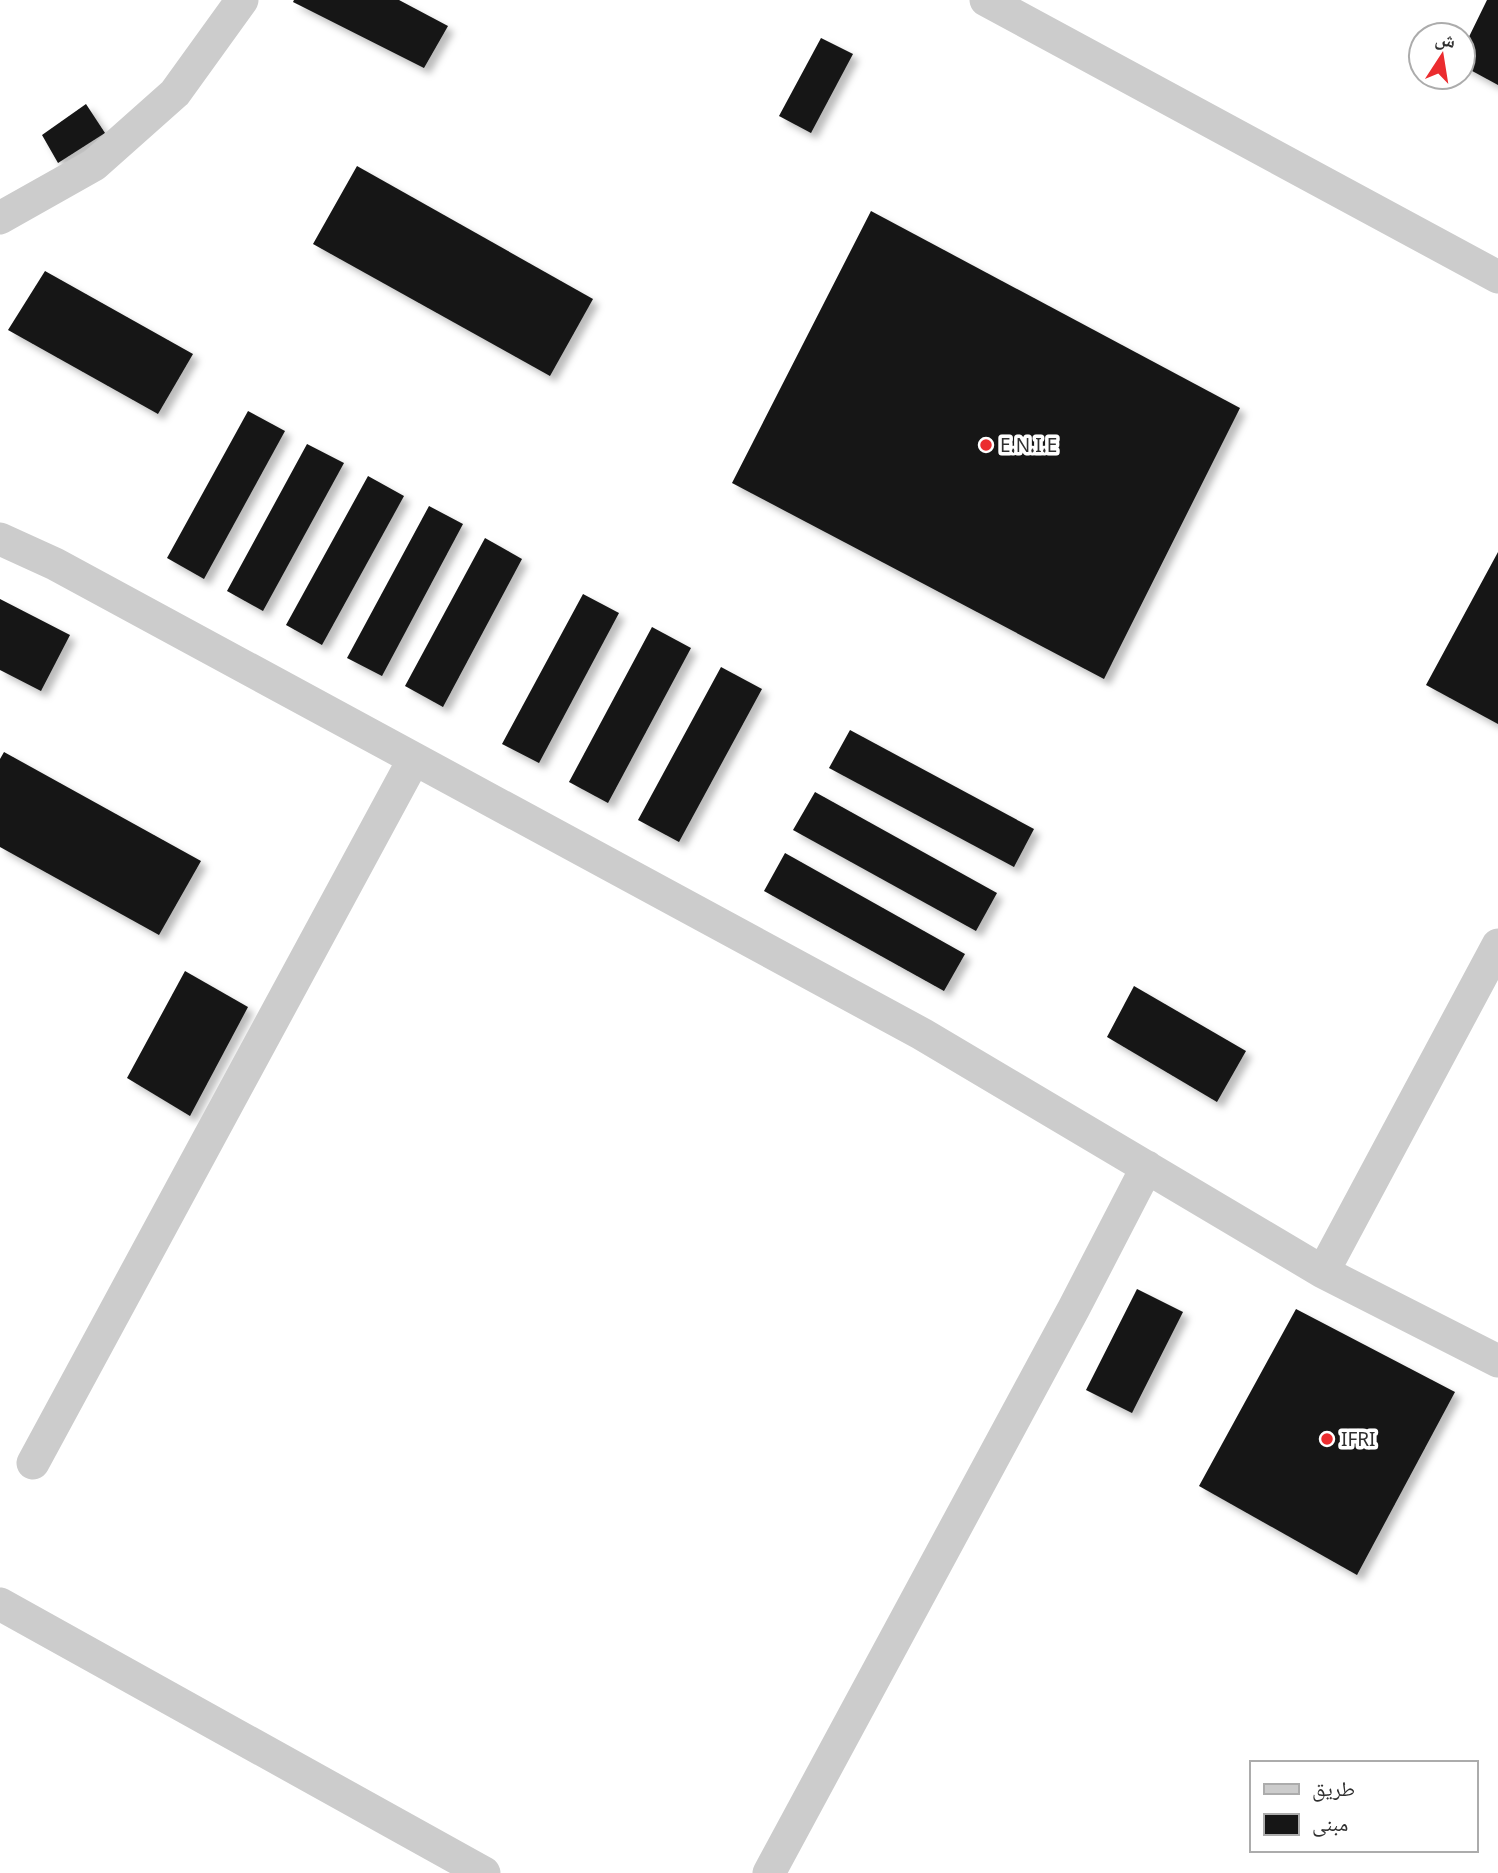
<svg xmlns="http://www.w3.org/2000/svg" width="1498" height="1873" viewBox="0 0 1498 1873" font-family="'Noto Sans','Noto Naskh Arabic',sans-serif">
<defs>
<filter id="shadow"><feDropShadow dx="6" dy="6" stdDeviation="3.5" flood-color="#0004"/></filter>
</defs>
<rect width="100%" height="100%" fill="#fff"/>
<path fill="#161616" filter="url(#shadow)" d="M294,0H399L448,26L424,68L293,2Z
M1487,0H1498V85L1463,66V49Z
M821,38L853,54L811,133L779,116Z
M86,104L105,133L58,163L42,135Z
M357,166L593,299L550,376L313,244Z
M871,211L1240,408L1104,679L732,483Z
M45,271L193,354L158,414L8,330Z
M248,411L285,431L204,579L167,558Z
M307,444L344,463L263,611L227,591Z
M368,476L404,496L322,645L286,625Z
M429,506L463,524L382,676L347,658Z
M485,538L522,559L443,707L405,686Z
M1498,552V724L1426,685Z
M583,594L619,613L539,763L502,744Z
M0,599L70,635L41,691L0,670Z
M652,627L691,648L608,803L569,782Z
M721,667L762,689L679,842L638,820Z
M850,730L1034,829L1014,867L829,768Z
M4,752L201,861L159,935L0,847V759Z
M815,792L997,893L976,931L793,830Z
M785,853L965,954L944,991L764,891Z
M185,971L248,1007L190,1116L127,1078Z
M1134,986L1246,1051L1217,1102L1107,1037Z
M1137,1289L1183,1312L1132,1413L1086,1390Z
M1296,1309L1455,1392L1357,1575L1199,1486Z"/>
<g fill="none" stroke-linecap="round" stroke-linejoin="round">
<path stroke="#ccc" stroke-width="33" d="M986,0L1498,277
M0,218L94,165L175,93L242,0
M0,539L55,564L922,1034L1323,1272L1498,1361
M1323,1272L1498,945
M33,1463L414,759
M0,1604L484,1873
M769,1873L1074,1308L1147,1167"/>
</g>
<g fill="#eb2c2f" stroke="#fff" stroke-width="2.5">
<circle cx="986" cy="445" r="7"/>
<circle cx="1327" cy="1439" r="7"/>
</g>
<g text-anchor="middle" stroke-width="7" stroke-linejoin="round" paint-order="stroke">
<g font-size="19" fill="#2f2f2f" stroke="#fff" text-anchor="start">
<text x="1000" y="452">E.N.I.E</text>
<text x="1341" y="1446">IFRI</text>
</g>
</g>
<rect x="1250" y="1761" width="228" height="91" fill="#ffffff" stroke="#acacac" stroke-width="2"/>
<rect x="1264" y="1784" width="35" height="10" fill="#cccccc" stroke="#acacac" stroke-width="2"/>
<text x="1312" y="1796" font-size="21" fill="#2f2f2f">طريق</text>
<rect x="1264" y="1814" width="35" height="21" fill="#161616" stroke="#acacac" stroke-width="2"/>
<text x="1312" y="1831" font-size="21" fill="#2f2f2f">مبنى</text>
<g transform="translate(1442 56) rotate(12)"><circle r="33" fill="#ffffff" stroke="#acacac" stroke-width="2"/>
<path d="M0-5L12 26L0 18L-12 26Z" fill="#eb2c2f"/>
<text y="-10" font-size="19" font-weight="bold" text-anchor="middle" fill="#2f2f2f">ش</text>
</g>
</svg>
